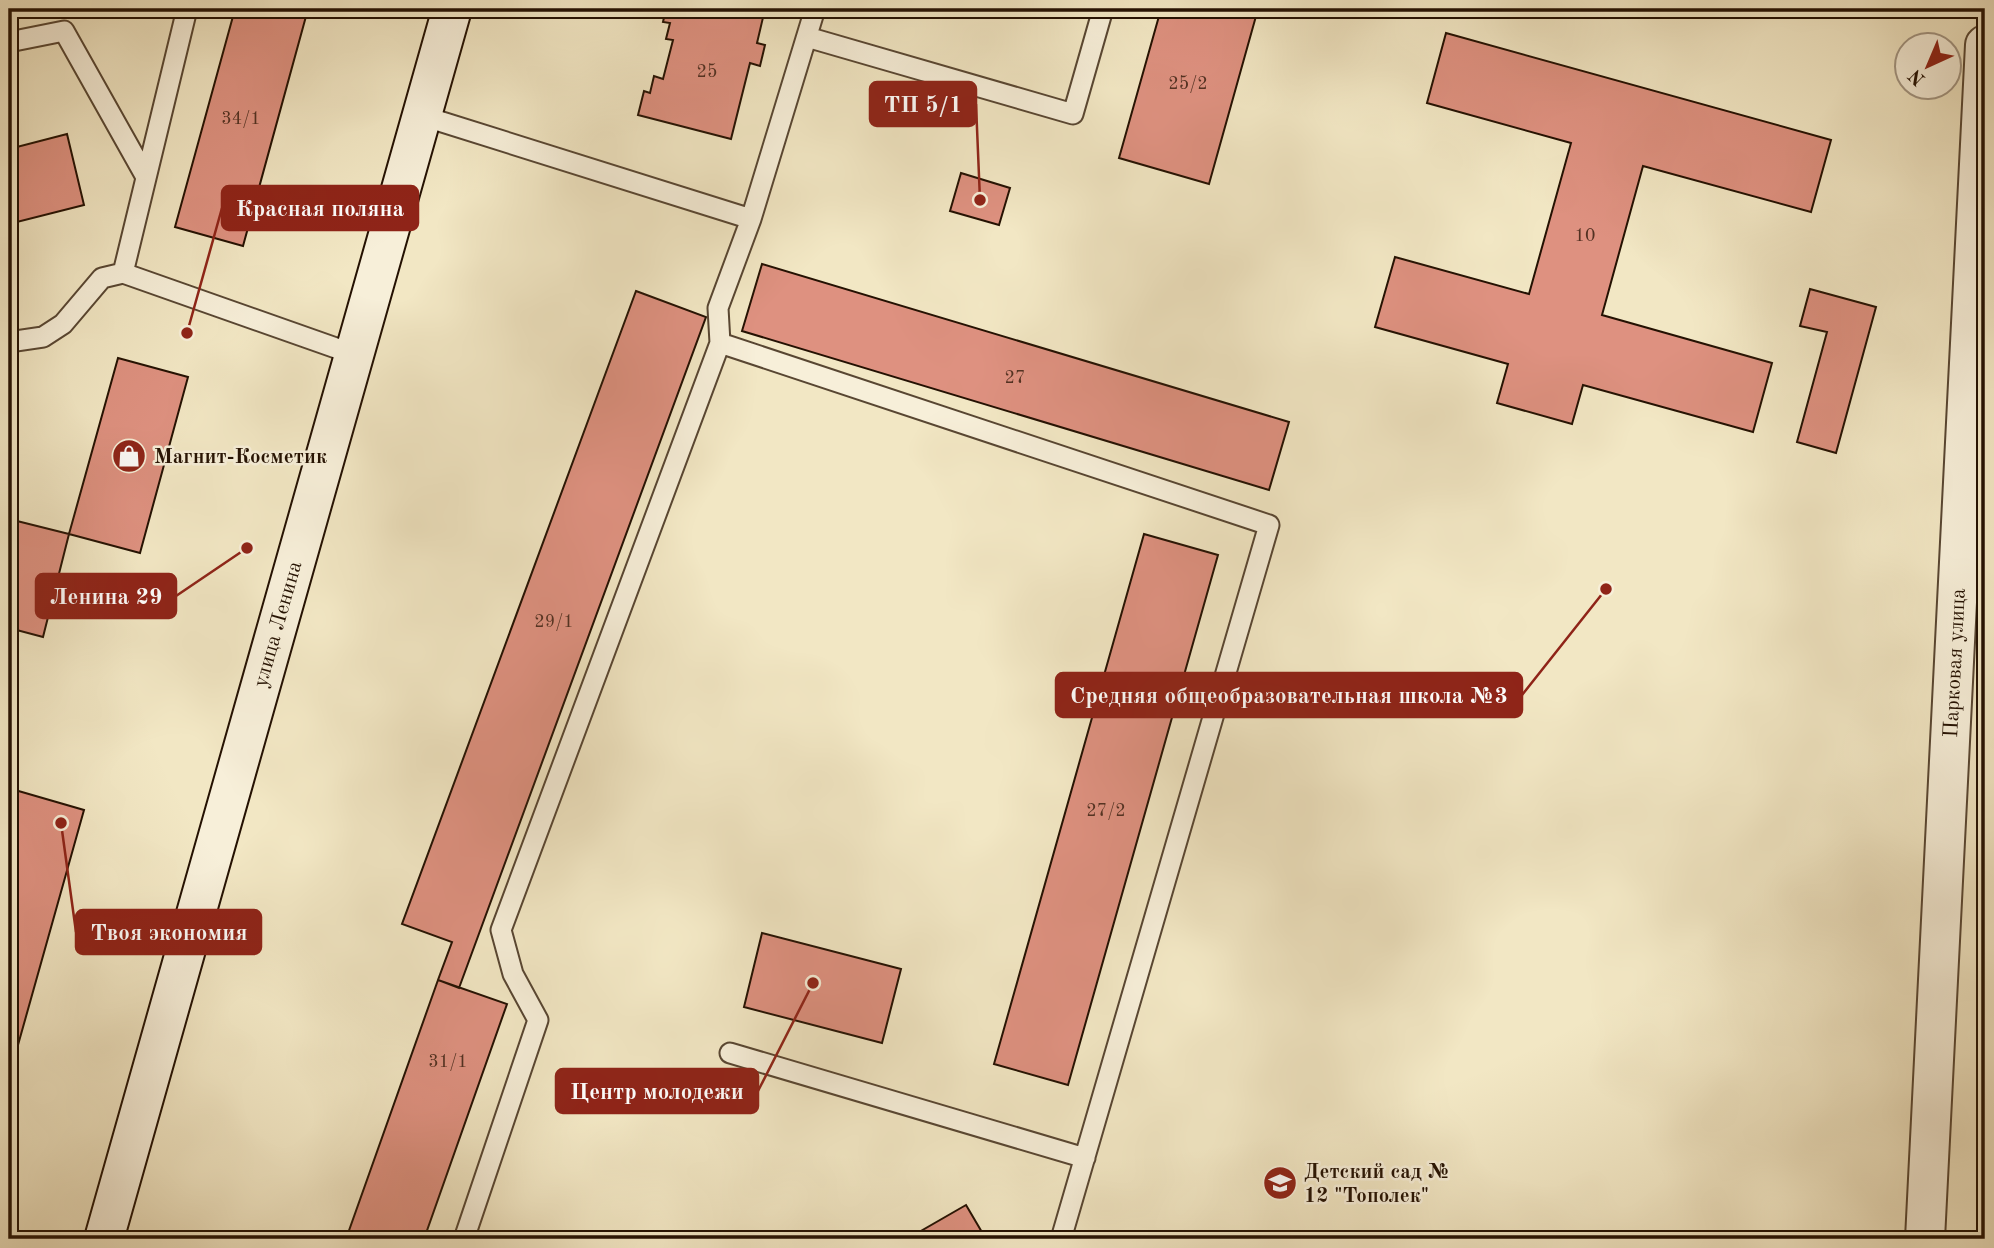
<svg xmlns="http://www.w3.org/2000/svg" width="1994" height="1248" viewBox="0 0 1994 1248" font-family="'Old Standard TT',serif">
<rect width="100%" height="100%" fill="#f2e7c4"/>
<filter id="stains"><feTurbulence type="fractalNoise" baseFrequency=".00286" numOctaves="4"/><feColorMatrix values="0 0 0 0 .2 0 0 0 0 .09 0 0 0 0 .02 0 0 0 .5 -.17"/></filter>
<radialGradient id="worn" r=".72"><stop offset=".6" stop-color="#630" stop-opacity="0"/><stop offset="1" stop-color="#630" stop-opacity=".3"/></radialGradient>
<path fill="#de9180" stroke="#241102" stroke-width="2" d="M235,9H308L243,246L175,227Z
M666,9H765L757,43L765,45L760,66L750,63L731,139L638,115L644,91L650,93L654,76L663,79L673,40L666,39L670,23L663,22Z
M1161,9H1258L1209,184L1119,158Z
M1446,33L1831,140L1811,212L1643,166L1602,315L1772,363L1753,432L1583,385L1572,424L1497,403L1508,364L1375,327L1395,257L1529,294L1571,143L1427,103Z
M67,134L84,205L9,224V149Z
M961,173L1010,188L999,225L950,211Z
M762,264L1289,422L1269,490L742,331Z
M1810,289L1876,307L1836,453L1797,442L1827,332L1800,326Z
M636,291L706,317L459,988L438,980L452,942L402,924Z
M118,358L188,377L140,553L69,534Z
M9,519L69,534L43,637L9,628Z
M1144,534L1218,555L1068,1085L994,1064Z
M15,790L84,810L9,1077V811Z
M762,933L901,969L882,1043L744,1007Z
M438,980L507,1004L424,1239H346Z
M966,1205L986,1239H907Z"/>
<g fill="none" stroke-linecap="round" stroke-linejoin="round">
<g stroke="#584632" stroke-width="23">
<path id="service" d="M815,9L751,219L718,308L720,343L1269,525L1061,1239
M807,37L1073,114L1103,9
M9,42L64,31L146,177
M423,116L751,219
M123,273L187,9
M9,342L43,337L63,324L102,278L123,273L353,354
M730,1053L1085,1158
M464,1239L538,1020L513,974L501,930L720,343"/>
</g>
<g stroke="#584632" stroke-width="42">
<path id="minor" d="M1925,1239L1985,45"/>
</g>
<g stroke="#241102" stroke-width="42">
<path id="secondary" d="M104,1239L452,9"/>
</g>
<use href="#service" stroke="#f7efd9" stroke-width="19"/>
<use href="#minor" stroke="#f7efd9" stroke-width="38"/>
<use href="#secondary" stroke="#f7efd9" stroke-width="38"/>
</g>
<defs>
<g id="shop-disc" transform="scale(1.75)"><circle r="9.5" fill="#8f2418" stroke="#f7efd9"/><path d="M-5-2.5h2.3a2.7 3.5 0 0 1 5.4 0H5L5.5 6h-11ZM-1.5-2.5h3a1.5 2.3 0 0 0-3 0Z" fill="#fff"/></g>
<g id="school-disc" transform="scale(1.75)"><circle r="9.5" fill="#8f2418" stroke="#f7efd9"/><path d="M0-5L7-2L0 1L-7-2ZM-4 1L0 2.5L4 1V4Q0 6-4 4Z" fill="#fff"/></g>
</defs>
<g fill-rule="evenodd">
<use href="#shop-disc" x="129" y="456"/>
<use href="#school-disc" x="1280" y="1183"/>
</g>
<g text-anchor="middle" stroke-width="5" stroke-linejoin="round" paint-order="stroke">
<g font-size="18" fill="#523122">
<text x="707" y="77">25</text>
<text x="1188" y="89">25/2</text>
<text x="241" y="124">34/1</text>
<text x="1585" y="241">10</text>
<text x="1015" y="383">27</text>
<text x="554" y="627">29/1</text>
<text x="1106" y="816">27/2</text>
<text x="448" y="1067">31/1</text>
</g>
<g font-size="21" font-weight="bold" fill="#241102" stroke="#f7efd9" text-anchor="start">
<text x="154" y="463">Магнит-Косметик</text>
<text x="1304" y="1178">Детский сад №<tspan x="1304" dy="24">12 "Тополек"</tspan></text>
</g>
<g font-size="21" fill="#241102" stroke="#f7efd9">
<text transform="translate(277 624) rotate(-74)" y="7">улица Ленина</text>
<text transform="translate(1954 663) rotate(-87)" y="7">Парковая улица</text>
</g>
</g>
<path fill="none" stroke="#8f2418" stroke-width="2.5" d="M980 200L976 104M187 333L222 208M247 548L176 596M1606 589L1522 695M61 823L76 932M813 983L758 1091"/>
<g fill="#8f2418" stroke="#f7efd9" stroke-width="2.5">
<circle cx="980" cy="200" r="7"/>
<circle cx="187" cy="333" r="7"/>
<circle cx="247" cy="548" r="7"/>
<circle cx="1606" cy="589" r="7"/>
<circle cx="61" cy="823" r="7"/>
<circle cx="813" cy="983" r="7"/>
</g>
<g fill="#8f2418" stroke="#8f2418" stroke-width="2.5">
<rect x="870" y="82" width="106" height="44" rx="7"/>
<rect x="222" y="186" width="196" height="44" rx="7"/>
<rect x="36" y="574" width="140" height="44" rx="7"/>
<rect x="1056" y="673" width="466" height="44" rx="7"/>
<rect x="76" y="910" width="185" height="44" rx="7"/>
<rect x="556" y="1069" width="202" height="44" rx="7"/>
</g>
<g font-size="23" text-anchor="middle" font-weight="bold" fill="#fff">
<text x="923" y="112">ТП 5/1</text>
<text x="320" y="216">Красная поляна</text>
<text x="106" y="604">Ленина 29</text>
<text x="1289" y="703">Средняя общеобразовательная школа №3</text>
<text x="169" y="940">Твоя экономия</text>
<text x="657" y="1099">Центр молодежи</text>
</g>
<rect width="1994" height="1248" fill="none" stroke="#f2e7c4" stroke-width="35"/>
<rect x="10" y="10" width="1973" height="1227" fill="none" stroke="#241102" stroke-width="3.5"/>
<rect x="18" y="18" width="1959" height="1213" fill="none" stroke="#241102" stroke-width="2"/>
<g transform="translate(1928 66) rotate(224)"><circle r="33" fill="#f7efd9" stroke="#a39683" stroke-width="2"/>
<path d="M0-5L12 26L0 18L-12 26Z" fill="#8f2418"/>
<text y="-10" font-size="19" font-weight="bold" text-anchor="middle" fill="#241102">N</text>
</g>
<rect width="100%" height="100%" filter="url(#stains)"/>
<rect width="100%" height="100%" fill="url(#worn)"/>
</svg>
